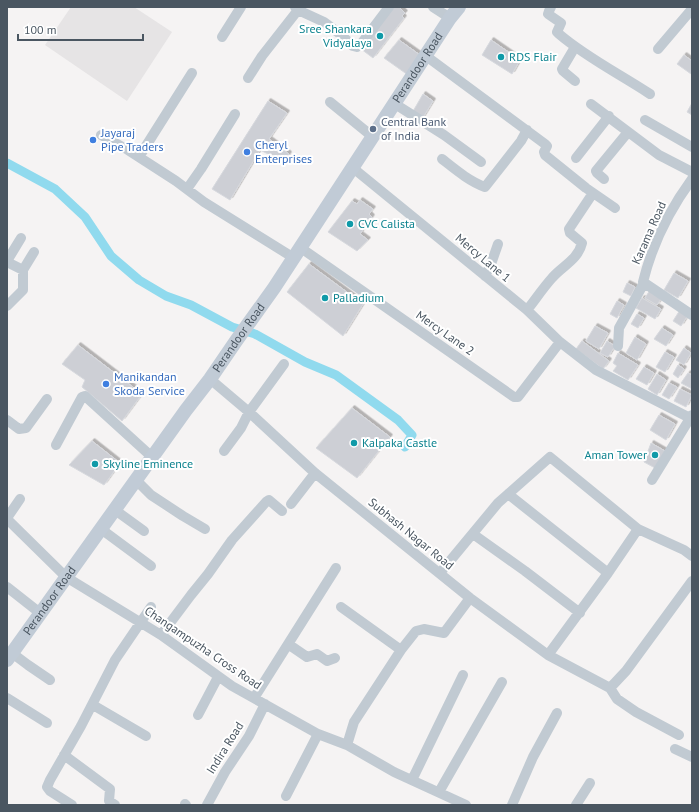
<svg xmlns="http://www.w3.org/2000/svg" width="699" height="812" viewBox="0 0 699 812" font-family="'PT Sans',sans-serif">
<defs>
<filter id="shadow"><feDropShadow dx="2.5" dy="-2.5" stdDeviation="0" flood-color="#0004"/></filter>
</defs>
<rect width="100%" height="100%" fill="#f5f3f3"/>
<path fill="#e6e4e5" d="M71,7H134L172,32L127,101L45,45Z"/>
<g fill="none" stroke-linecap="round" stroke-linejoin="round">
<path stroke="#90daee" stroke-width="9" d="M7,163L55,189L85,217L111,256L139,280L166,296L191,305L232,327L255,334L305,362L336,375L398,420L412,435L405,447"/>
</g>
<path fill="#cdcfd5" stroke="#d7d9de" filter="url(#shadow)" d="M392,7H399L405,13L402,16L404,18L373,58L361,49Z
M399,40L420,55L408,75L384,58Z
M491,40L520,60L512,74L482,55Z
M684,55L692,61L691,74L677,64Z
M423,94L433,101L422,119L412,113Z
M268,101L287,113L269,139L289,154L284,162L260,150L230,200L212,189Z
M692,103V115L687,112Z
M360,200L373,209L369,214L372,217L360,234L368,240L357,251L328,232L352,201L357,204Z
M309,264L363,304L343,336L287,292Z
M674,273L688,281L678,298L664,290Z
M627,283L635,287L631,296L623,292Z
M650,290L662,297L657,305L645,298Z
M642,298L661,309L655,319L636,308Z
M617,301L624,305L617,318L610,314Z
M680,310L688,315L681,326L673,321Z
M637,314L644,318L638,328L631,324Z
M595,326L608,333L599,349L586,341Z
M662,328L673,335L666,346L654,339Z
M635,337L646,344L637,360L626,353Z
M582,341L609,361L603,369L576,349Z
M607,341L615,346L608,357L600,353Z
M78,345L142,394L122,421L82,387L85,380L62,364Z
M684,348L691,353L684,365L676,360Z
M665,352L674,357L665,372L656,367Z
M618,353L638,365L628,380L613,371L617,366L613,363Z
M678,365L684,369L678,378L673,374Z
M644,367L654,373L647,385L636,379Z
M688,373L692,375V389L681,383Z
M657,374L666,380L657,395L648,389Z
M669,383L677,387L669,399L662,395Z
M680,389L692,395L686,407L674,401Z
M352,408L390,437L357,478L316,448Z
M659,415L675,424L666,440L650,430Z
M92,441L120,463L104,485L69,465Z
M651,443L665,451L655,468L644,462Z"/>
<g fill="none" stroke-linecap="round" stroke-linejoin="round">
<path stroke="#c1cad2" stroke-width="10" d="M295,7L298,10L324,22L340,34L353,46L357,47L361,44L389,7
M433,7L450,18
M551,7L549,11L548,14L561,23L557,32L559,34C587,58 620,74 650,94
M222,37L241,7
M575,47L562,69L563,71L575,81
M658,49L692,9
M426,56L545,144L547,146L544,152L545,155L586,188L615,208
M248,78L262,56L298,10
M330,102L373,137
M395,104L444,135L481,162
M591,104L659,155L692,172
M645,120L692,147
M101,135L128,150L176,181L204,202L294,258
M139,157L192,73
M576,158L609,116
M442,159C456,170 469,181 485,187L521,141L527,130
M353,168L527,310L560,342L596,370L690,418
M604,179L597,173L596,171L628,132
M692,179C670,209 652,245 643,282L692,315
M187,189L201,169L235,114
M301,248L514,397H518L560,342
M7,261L21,238
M7,262L23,270V290L7,306
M23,270L34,252
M485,276L491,264L498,244
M527,310C535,300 543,288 552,278C562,266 578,260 582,243L570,233L569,229L593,193
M618,346L619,328L644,283
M210,379L249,412L315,473L470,598L548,655L610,688L617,699L636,712L679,735
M7,420L19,429L26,428L47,399
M56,445L82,397L85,396L152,457
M224,451L241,428L249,412L284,364
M136,480L151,495L183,516L205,529
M652,480L692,415
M508,494L608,573
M291,504L315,473
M115,510L144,531
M7,518L20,499
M7,519L66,577L161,635L232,686L318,734L347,745L394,772L466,805
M101,529L151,566
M473,534L525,571L580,613
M440,573L498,503L550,457L638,529L684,550L692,556
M7,587L40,613
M341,607L401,650
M161,635L191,595L208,574L232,540L266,502L269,500L282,511
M288,644L307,657L317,654L327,661L335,658
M12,653L28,665L50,680
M548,655L608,573L638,529
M610,688L626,671L692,581
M7,698L47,723
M254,698L336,568
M93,705L146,736
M198,715L218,677
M347,745L354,722L401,650L416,631L424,629L444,633L470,598
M675,749L692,757
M64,755L110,789L109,801L115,805
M412,780L463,675
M439,792L502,682
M286,796L318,734
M185,804L186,805
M72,805L50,791L47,787L50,780L81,726L115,660L151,607
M207,805L225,772L249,736L265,704
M512,805L533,757L557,713
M576,805L590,783"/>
<path stroke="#c1cbd6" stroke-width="14" id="s1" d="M7,660L186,410L210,379L236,341L274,288L450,18L459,7"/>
</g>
<g fill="#0f9aa8" stroke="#fff" stroke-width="1.5">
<circle cx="380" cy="36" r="4"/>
<circle cx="501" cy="57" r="4"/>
<circle cx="350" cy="224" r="4"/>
<circle cx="325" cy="298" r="4"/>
<circle cx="354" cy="443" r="4"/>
<circle cx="655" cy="455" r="4"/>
<circle cx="95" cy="464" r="4"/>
</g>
<circle fill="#5c6f8a" stroke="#fff" stroke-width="1.5" cx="373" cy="129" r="4"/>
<g fill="#3f7fe0" stroke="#fff" stroke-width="1.5">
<circle cx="93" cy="140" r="4"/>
<circle cx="247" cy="152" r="4"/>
<circle cx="106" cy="384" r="4"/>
</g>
<g text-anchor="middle" stroke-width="4" stroke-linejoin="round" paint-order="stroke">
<g font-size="12" fill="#0d838f" stroke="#fff" text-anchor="start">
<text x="372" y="33" text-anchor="end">Sree Shankara<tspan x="372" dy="14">Vidyalaya</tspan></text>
<text x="509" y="61">RDS Flair</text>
<text x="358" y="228">CVC Calista</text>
<text x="333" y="302">Palladium</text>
<text x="362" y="447">Kalpaka Castle</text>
<text x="647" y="459" text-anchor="end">Aman Tower</text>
<text x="103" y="468">Skyline Eminence</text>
</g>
<g font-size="12" fill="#4a5661" stroke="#fff">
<text dy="4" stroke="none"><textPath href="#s1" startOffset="721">Perandoor Road</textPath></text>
<text transform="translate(649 233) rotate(-66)" y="4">Karama Road</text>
<text transform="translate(483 258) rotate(40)" y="4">Mercy Lane 1</text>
<text transform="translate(445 333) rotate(35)" y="4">Mercy Lane 2</text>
<text dy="4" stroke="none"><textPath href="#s1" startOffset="397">Perandoor Road</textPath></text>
<text transform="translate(411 534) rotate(39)" y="4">Subhash Nagar Road</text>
<text dy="4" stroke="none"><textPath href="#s1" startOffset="73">Perandoor Road</textPath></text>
<text transform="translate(203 648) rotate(34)" y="4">Changampuzha Cross Road</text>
<text transform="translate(225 748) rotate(-58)" y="4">Indira Road</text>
</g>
<g font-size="12" fill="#4e5e75" stroke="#fff" text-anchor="start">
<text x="381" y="126">Central Bank<tspan x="381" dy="14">of India</tspan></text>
</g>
<g font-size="12" fill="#366cbe" stroke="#fff" text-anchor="start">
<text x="101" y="137">Jayaraj<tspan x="101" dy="14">Pipe Traders</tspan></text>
<text x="255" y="149">Cheryl<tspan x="255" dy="14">Enterprises</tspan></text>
<text x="114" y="381">Manikandan<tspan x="114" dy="14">Skoda Service</tspan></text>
</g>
</g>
<rect width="699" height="812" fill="none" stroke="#4a5661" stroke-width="16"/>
<path d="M18 34v6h125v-6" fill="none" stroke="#4a5661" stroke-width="2"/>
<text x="24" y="34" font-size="12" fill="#4a5661" stroke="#ffffff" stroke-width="3" paint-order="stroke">100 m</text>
</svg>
